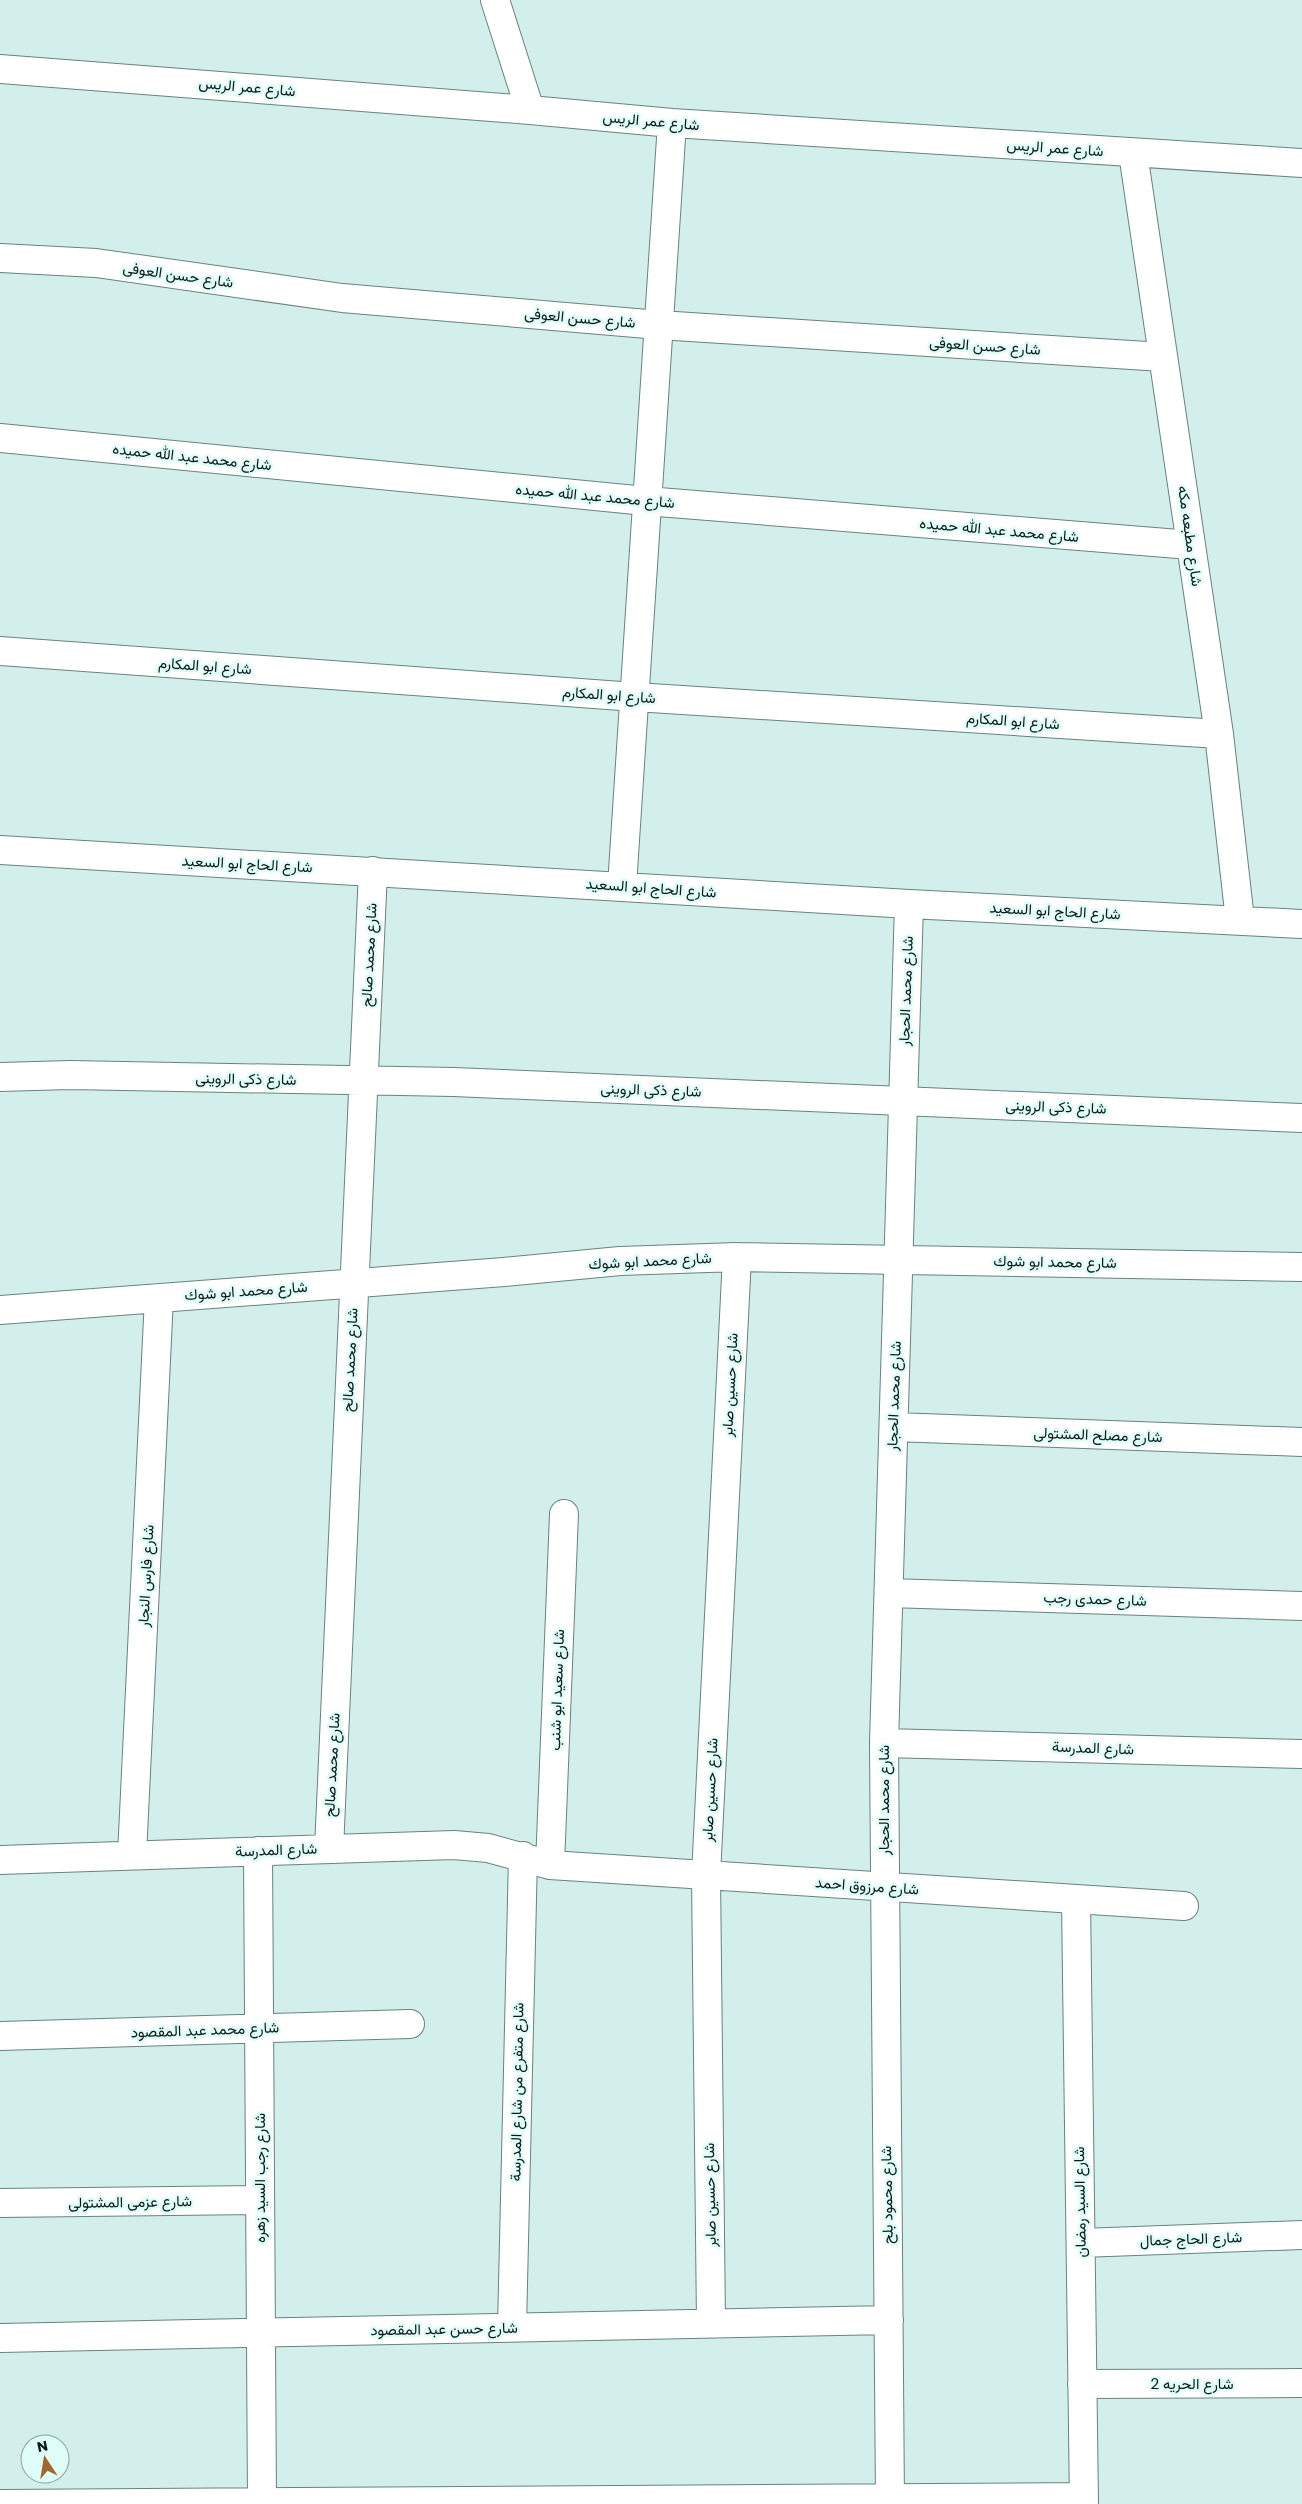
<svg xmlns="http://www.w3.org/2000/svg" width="1302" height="2504" viewBox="0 0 1302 2504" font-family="Poppins,Vazirmatn,sans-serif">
<rect width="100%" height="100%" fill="#d2efeb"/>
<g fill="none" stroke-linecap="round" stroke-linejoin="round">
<g stroke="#68837f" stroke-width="30">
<path id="street" d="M495,0L530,110
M0,69L530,110L672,123L1302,163
M1133,153L1219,734L1240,920
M0,258L96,263L342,298L659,325L1163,357
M0,438L646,501L1191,545
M0,651L635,697L1219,734
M0,850L909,904L1302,924
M622,886L672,123
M0,1077L70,1075L454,1082L1302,1118
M0,1310L504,1272L620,1261L737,1257L1302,1267
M894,1427L1302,1442
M889,1593L1302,1606
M884,1743L1302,1754
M329,1849L373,871
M258,1851L262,2504
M132,1855L159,1298
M0,1860L454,1845L488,1848L550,1865L1184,1906
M550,1865L564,1514
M1076,1900L1084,2504
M0,2036L410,2024
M0,2203L260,2200
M1081,2243L1302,2235
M711,2323L706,1875L737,1257
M512,2327L523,1856
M0,2338L889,2320
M1082,2384L1302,2383
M0,2504L1084,2497
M890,2504L884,1743L909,904"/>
</g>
<use href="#street" stroke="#fff" stroke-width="28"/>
</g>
<g text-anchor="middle" stroke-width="5" stroke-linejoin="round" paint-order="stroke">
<g font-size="15" fill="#0e1917" stroke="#dffdf8">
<text transform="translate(247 87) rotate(5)" y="5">شارع عمر الريس</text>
<text transform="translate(651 121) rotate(5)" y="5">شارع عمر الريس</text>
<text transform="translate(1055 148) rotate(4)" y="5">شارع عمر الريس</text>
<text transform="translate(178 275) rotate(8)" y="5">شارع حسن العوفى</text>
<text transform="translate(580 318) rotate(5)" y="5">شارع حسن العوفى</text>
<text transform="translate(985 346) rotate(4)" y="5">شارع حسن العوفى</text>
<text transform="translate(192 457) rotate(6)" y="5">شارع محمد عبد الله حميده</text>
<text transform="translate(595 496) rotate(5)" y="5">شارع محمد عبد الله حميده</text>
<text transform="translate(999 530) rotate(5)" y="5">شارع محمد عبد الله حميده</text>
<text transform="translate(1190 536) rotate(82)" y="5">شارع مطبعه مكه</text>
<text transform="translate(205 666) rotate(4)" y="5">شارع ابو المكارم</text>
<text transform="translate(609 695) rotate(4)" y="5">شارع ابو المكارم</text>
<text transform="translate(1013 721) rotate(4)" y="5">شارع ابو المكارم</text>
<text transform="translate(247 864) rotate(3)" y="5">شارع الحاج ابو السعيد</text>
<text transform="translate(651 888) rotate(4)" y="5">شارع الحاج ابو السعيد</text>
<text transform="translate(1055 911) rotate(3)" y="5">شارع الحاج ابو السعيد</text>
<text transform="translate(369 955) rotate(-87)" y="5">شارع محمد صالح</text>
<text transform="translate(906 991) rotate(-88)" y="5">شارع محمد الحجار</text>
<text transform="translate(246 1079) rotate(1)" y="5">شارع ذكى الروينى</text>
<text transform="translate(651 1090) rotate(2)" y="5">شارع ذكى الروينى</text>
<text transform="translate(1056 1107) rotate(2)" y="5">شارع ذكى الروينى</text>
<text transform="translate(650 1261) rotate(-3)" y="5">شارع محمد ابو شوك</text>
<text transform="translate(1055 1262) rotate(1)" y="5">شارع محمد ابو شوك</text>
<text transform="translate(246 1291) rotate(-4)" y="5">شارع محمد ابو شوك</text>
<text transform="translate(350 1360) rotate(-87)" y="5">شارع محمد صالح</text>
<text transform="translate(730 1385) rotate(-87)" y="5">شارع حسين صابر</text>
<text transform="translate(894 1396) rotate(-88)" y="5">شارع محمد الحجار</text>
<text transform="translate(1098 1435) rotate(2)" y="5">شارع مصلح المشتولى</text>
<text transform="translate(146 1576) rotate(-87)" y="5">شارع فارس النجار</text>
<text transform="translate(1095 1599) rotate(2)" y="5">شارع حمدى رجب</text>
<text transform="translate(557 1690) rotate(-88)" y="5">شارع سعيد ابو شنب</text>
<text transform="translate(1093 1748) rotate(2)" y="5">شارع المدرسة</text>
<text transform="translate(332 1765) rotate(-87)" y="5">شارع محمد صالح</text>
<text transform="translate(710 1790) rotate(-87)" y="5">شارع حسين صابر</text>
<text transform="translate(884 1800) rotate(-90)" y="5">شارع محمد الحجار</text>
<text transform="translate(276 1850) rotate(-2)" y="5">شارع المدرسة</text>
<text transform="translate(867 1886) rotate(4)" y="5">شارع مرزوق احمد</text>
<text transform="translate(205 2030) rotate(-2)" y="5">شارع محمد عبد المقصود</text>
<text transform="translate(517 2092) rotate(-89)" y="5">شارع متفرع من شارع المدرسة</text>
<text transform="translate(260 2178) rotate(-90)" y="5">شارع رجب السيد زهره</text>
<text transform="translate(710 2195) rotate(-91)" y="5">شارع حسين صابر</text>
<text transform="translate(887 2195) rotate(-91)" y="5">شارع محمود بلح</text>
<text transform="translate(130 2202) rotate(-1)" y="5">شارع عزمى المشتولى</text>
<text transform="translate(1080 2202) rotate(-91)" y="5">شارع السيد رمضان</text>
<text transform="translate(1191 2239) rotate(-2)" y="5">شارع الحاج جمال</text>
<text transform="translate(444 2329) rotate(-1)" y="5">شارع حسن عبد المقصود</text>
<text x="1192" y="2389">شارع الحريه 2</text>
</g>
</g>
<g transform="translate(45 2459) rotate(348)"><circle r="24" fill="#dffdf8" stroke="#8ba29e"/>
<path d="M0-4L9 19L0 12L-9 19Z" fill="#a26729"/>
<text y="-8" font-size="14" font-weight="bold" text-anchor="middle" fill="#0e1917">N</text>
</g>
</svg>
